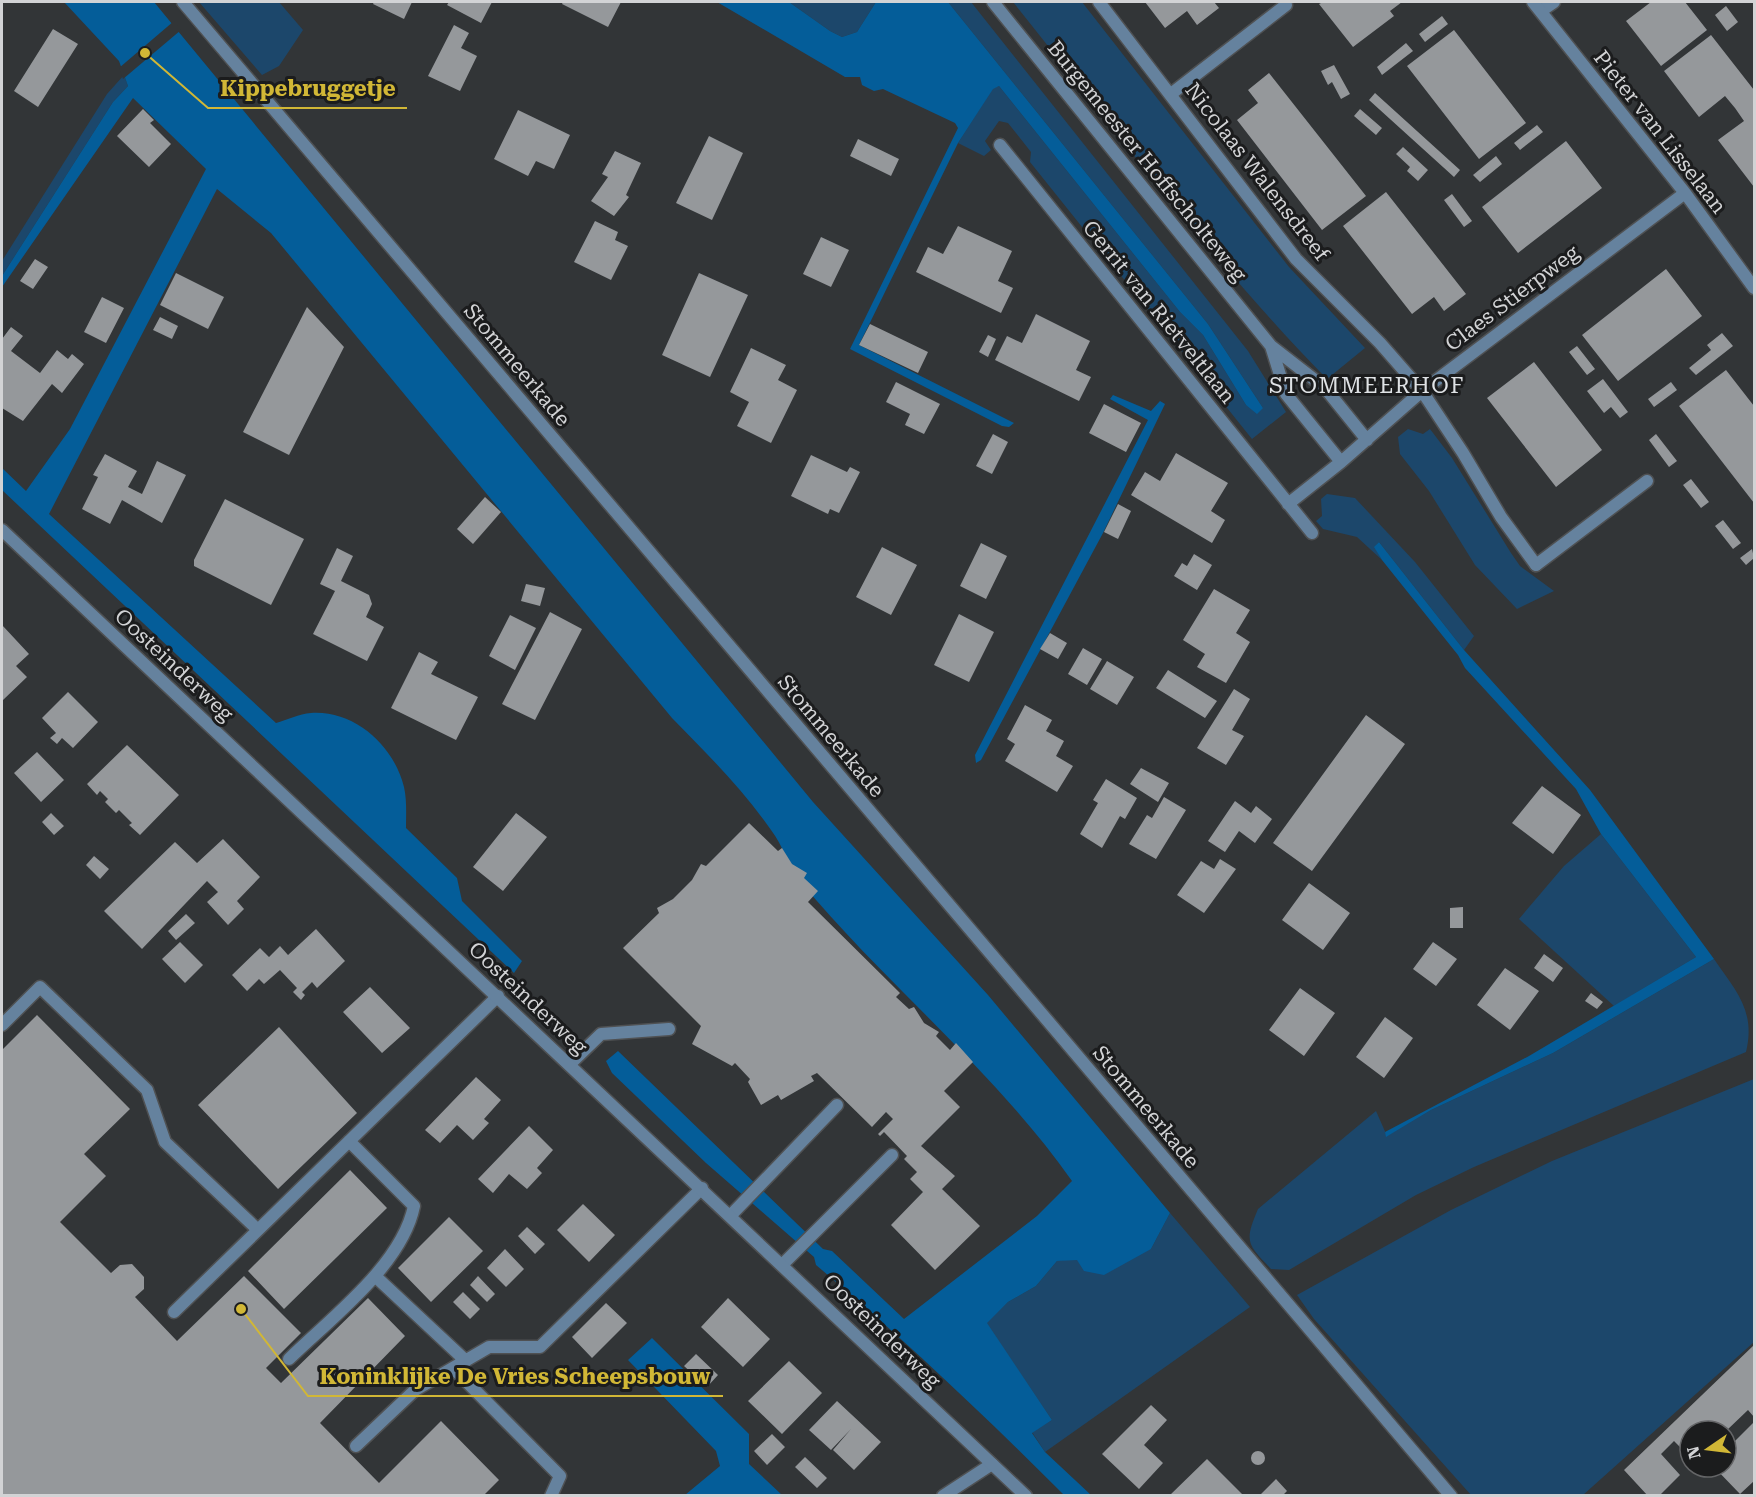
<svg xmlns="http://www.w3.org/2000/svg" width="1756" height="1497" viewBox="0 0 1756 1497" font-family="'Roboto Serif',serif">
<rect width="100%" height="100%" fill="#323537"/>
<path fill="#1c476b" d="M199,2H279L303,30L279,66L262,75Z
M789,2H876L857,32L842,37L830,31Z
M948,2H971L1248,351L1286,412L1252,439L1030,162L1031,152L1008,123L999,121L985,141L991,150L984,156L958,143L993,88L999,86L1180,312L1203,335L1246,405L1263,408L1208,324Z
M1013,2H1082L1289,267L1365,348L1327,379C1212,262 1115,129 1013,2Z
M124,75L128,86L113,102L2,276V261L107,94Z
M1408,429L1423,434L1430,429L1452,458L1511,553L1520,566L1554,591L1517,609L1475,565L1429,491L1400,454L1398,437Z
M1327,494L1355,498L1415,562L1474,636L1464,650L1379,542L1375,547L1382,560L1357,537L1323,529L1316,521L1322,516L1321,499Z
M1601,834L1696,957L1614,1006L1519,919L1564,866Z
M1714,959C1736,991 1756,1011 1746,1052L1474,1167L1416,1195L1289,1270L1271,1269C1247,1244 1244,1242 1258,1209L1376,1111L1387,1136L1431,1110L1553,1053Z
M1754,1079V1342L1583,1495H1471L1314,1319L1297,1295L1451,1210L1552,1161Z
M1170,1213L1250,1307L1045,1452L1032,1432L1052,1420L986,1323L1008,1302L1036,1286L1057,1261L1151,1249Z"/>
<path fill="#045d99" d="M64,2H154L813,802L988,995L1170,1213L1151,1249L1104,1275L1084,1271L1077,1260L1057,1261L1036,1286L1008,1302L987,1323L1052,1420L1032,1433L1045,1452L1091,1495H1064C984,1415 903,1338 816,1265L814,1257L706,1163L612,1073L606,1061L618,1051L823,1249L832,1251L904,1319L1037,1216L1072,1181C994,1070 886,985 800,881C788,866 783,845 771,830C742,788 707,754 672,718L271,233L217,189L49,514L276,723C287,720 299,714 311,713C355,710 394,746 404,787C407,800 406,815 406,828L457,878L462,901L522,961L514,973L2,490V468L26,491L70,429L206,169L133,98L2,287V276L113,102L128,86L119,61Z
M717,2H789L830,31L842,37L857,32L876,2H948L1208,324L1263,408L1257,414L1246,405L1203,335L1180,312L999,86L993,89L958,143L859,345L1014,423L1009,427L1002,426L850,349L958,128L955,123L883,89L874,91L862,85L860,77H845Z
M1113,395L1151,411L1160,401L1165,404L1103,533L981,760L976,763L975,755L1148,420L1110,399Z
M1379,542L1464,650L1590,790L1714,959L1553,1053L1431,1110L1386,1137L1385,1132L1529,1056L1696,957L1601,834L1576,789L1465,668L1458,655L1382,560L1374,547Z
M652,1338L749,1434V1464L782,1495H685L720,1466L716,1451L628,1360Z"/>
<path fill="#323537" d="M174,21L181,30L123,79L119,68Z"/>
<path fill="#95989b" d="M374,2H412L404,19L373,4Z
M449,2H492L481,23L447,5Z
M563,2H621L608,27L562,4Z
M1145,2H1214L1219,8L1197,25L1187,11L1165,28Z
M1323,2H1402L1390,11L1394,16L1353,47L1319,4Z
M1651,2H1685L1707,30L1661,66L1626,21Z
M1726,6L1738,22L1727,31L1715,15Z
M1442,16L1448,24L1425,42L1419,34Z
M454,25L469,33L461,48L477,56L460,91L428,76Z
M53,29L78,44L38,107L14,91Z
M1454,30L1526,123L1479,159L1407,66Z
M1711,35L1754,90V187L1718,140L1744,121L1735,108L1725,96L1699,117L1664,71Z
M1406,43L1413,51L1382,75L1377,67Z
M1334,65L1350,94L1341,99L1332,82L1328,85L1321,71Z
M1269,73L1366,196L1322,230L1237,120L1258,103L1248,90Z
M1375,93L1460,170L1454,177L1369,100Z
M143,109L154,120L150,123L171,144L149,167L117,136Z
M1360,109L1382,128L1376,135L1354,116Z
M518,110L570,135L554,169L536,161L528,176L494,159Z
M1537,125L1543,132L1520,150L1514,143Z
M709,136L743,153L712,220L676,203Z
M858,139L899,159L891,176L850,156Z
M1566,141L1602,188L1518,253L1482,207Z
M1403,147L1428,170L1418,181L1407,171L1410,167L1396,154Z
M615,151L641,163L626,195L629,197L614,216L591,201L608,177L602,174Z
M1496,156L1502,164L1480,182L1473,175Z
M1386,192L1466,294L1444,311L1434,297L1412,314L1343,226Z
M1452,194L1472,221L1464,227L1444,200Z
M595,221L618,232L615,240L628,246L611,280L574,262Z
M958,226L1012,251L998,281L1013,288L1001,313L916,272L928,247L943,254Z
M821,237L849,250L831,287L803,274Z
M35,259L48,267L33,289L20,281Z
M1666,269L1702,316L1618,381L1582,335Z
M176,273L224,297L208,329L160,305Z
M699,273L748,295L710,377L662,355Z
M102,297L124,308L106,343L84,332Z
M307,307L344,347L289,455L243,432Z
M1036,314L1090,341L1076,370L1091,377L1079,401L995,360L1007,336L1022,343Z
M160,317L178,326L172,339L153,330Z
M870,324L928,352L918,373L859,345Z
M11,327L23,336L11,351L40,373L57,350L68,359L72,354L84,364L62,393L52,384L23,421L2,408V339Z
M1722,333L1733,346L1696,375L1689,368L1711,350L1707,345Z
M988,335L996,339L988,357L979,352Z
M1577,346L1595,369L1587,375L1569,352Z
M751,348L786,365L778,380L797,390L771,443L737,426L749,402L730,392Z
M1534,362L1602,450L1556,487L1487,398Z
M1726,370L1754,406V503L1679,406Z
M1603,379L1628,412L1620,418L1611,407L1604,413L1587,391Z
M896,382L940,404L924,434L905,425L910,414L886,402Z
M1671,382L1677,390L1654,407L1648,399Z
M1104,404L1141,423L1126,452L1089,433Z
M993,434L1008,442L992,474L976,466Z
M1656,434L1677,461L1669,467L1649,440Z
M1176,453L1228,483L1211,511L1225,520L1212,543L1131,495L1145,472L1160,481Z
M105,454L137,471L128,487L142,494L157,461L186,475L162,523L122,500L110,524L82,509L98,477L93,475Z
M811,455L847,472L850,467L860,472L839,513L830,509L828,514L791,496Z
M1691,479L1709,502L1701,508L1683,485Z
M485,497L501,512L473,544L457,529Z
M225,499L304,539L271,605L194,566V560Z
M1118,504L1131,511L1118,539L1104,532Z
M1723,520L1741,543L1733,549L1715,526Z
M981,543L1007,556L986,599L960,586Z
M882,547L917,565L891,615L856,597Z
M337,548L353,556L341,581L369,595L372,604L366,617L384,627L367,661L313,634L335,591L320,584Z
M1752,549L1754,558L1746,565L1740,558Z
M1194,554L1212,565L1197,590L1174,576L1182,563L1187,566Z
M526,584L545,588L540,606L521,601Z
M1214,589L1250,610L1236,633L1250,642L1226,683L1197,667L1205,654L1183,640Z
M550,612L582,629L535,720L502,704Z
M959,614L994,632L969,682L934,665Z
M510,615L536,628L515,670L489,656Z
M2,625L29,654L16,666L27,677L3,700Z
M1050,633L1067,643L1058,659L1040,649Z
M1083,648L1102,659L1087,685L1068,674Z
M419,652L438,662L431,674L478,697L456,740L391,708Z
M1107,661L1134,677L1117,705L1090,689Z
M1168,670L1217,701L1205,718L1156,688Z
M1234,689L1250,699L1232,730L1244,736L1226,765L1197,748Z
M68,692L98,722L73,748L62,738L57,744L50,738L56,733L42,718Z
M1025,705L1052,720L1046,731L1064,741L1056,756L1073,766L1057,792L1005,761L1015,744L1007,739Z
M1366,715L1405,744L1312,871L1273,843Z
M127,745L179,795L140,835L129,825L132,823L119,810L116,813L105,802L108,799L100,791L97,795L87,784Z
M37,752L64,780L41,802L14,773Z
M1141,768L1169,783L1158,802L1130,784Z
M1106,779L1137,798L1125,819L1120,816L1102,848L1080,834L1098,803L1093,800Z
M1542,786L1581,815L1553,854L1512,823Z
M1164,797L1186,810L1156,859L1129,844L1147,815L1152,818Z
M1235,801L1251,813L1256,806L1272,819L1255,843L1239,831L1225,852L1208,841Z
M51,813L64,826L54,835L42,822Z
M516,813L547,837L503,891L473,867Z
M749,823L778,851L782,848L792,864L807,873L804,878L818,891L808,902L900,993L896,997L909,1009L914,1007L924,1023L939,1032L936,1036L950,1050L956,1043L973,1062L944,1091L960,1107L921,1146L955,1176L942,1189L980,1226L935,1270L891,1225L923,1192L910,1179L917,1172L904,1159L907,1156L884,1132L880,1136L878,1134L893,1119L886,1112L872,1127L817,1073L811,1076L814,1081L781,1100L778,1095L761,1105L748,1082L750,1079L735,1063L732,1066L692,1044L701,1026L623,948L659,913L657,908L673,899L692,880L701,864L706,866Z
M223,839L260,877L237,901L244,909L228,925L207,902L218,892L207,881L142,949L104,911L175,842L197,863Z
M94,856L109,869L100,879L86,865Z
M1220,859L1236,869L1204,913L1177,895L1201,861L1214,869Z
M1309,883L1350,913L1323,950L1282,920Z
M1463,907V928H1450V908Z
M186,914L195,923L176,940L168,931Z
M316,929L345,961L317,988L312,982L302,992L305,995L301,1000L293,992L297,988L280,970L264,984L259,979L247,991L232,975L260,948L269,957L280,946L288,955Z
M180,942L203,965L185,983L162,959Z
M1433,942L1457,959L1436,986L1413,969Z
M1544,954L1563,968L1553,982L1534,968Z
M1505,968L1539,991L1510,1030L1477,1005Z
M370,987L410,1028L382,1053L343,1012Z
M1300,988L1335,1013L1304,1056L1269,1030Z
M1591,993L1603,1002L1597,1009L1585,1001Z
M37,1015L130,1109L84,1154L106,1176L60,1222L111,1273L120,1265L132,1264L144,1277V1289L135,1297L177,1341L244,1276L301,1333L266,1368L281,1383L368,1298L405,1336L320,1423L379,1483L441,1421L499,1480L483,1496H2V1050Z
M1385,1017L1413,1038L1384,1078L1356,1057Z
M279,1027L357,1113L278,1189L198,1105Z
M476,1077L501,1100L484,1119L489,1123L473,1140L457,1125L440,1143L425,1130Z
M529,1126L553,1150L537,1168L542,1173L527,1189L509,1174L493,1193L478,1179Z
M350,1170L387,1208L284,1309L248,1271Z
M583,1204L615,1235L589,1262L557,1230Z
M449,1217L483,1251L431,1302L398,1268Z
M527,1227L545,1244L535,1254L518,1236Z
M505,1249L524,1269L506,1287L487,1268Z
M478,1276L495,1294L487,1302L470,1285Z
M463,1292L480,1309L470,1319L453,1302Z
M728,1298L770,1339L743,1367L701,1327Z
M606,1303L627,1323L592,1358L572,1337Z
M1754,1345V1417L1748,1410L1726,1431H1690V1443L1683,1450L1674,1441L1661,1454L1680,1475L1659,1496H1648L1624,1470Z
M696,1354L718,1375L707,1387L684,1366Z
M789,1361L822,1393L782,1434L748,1401Z
M837,1401L881,1442L854,1470L833,1450L851,1429L831,1450L809,1430Z
M1151,1405L1167,1420L1144,1445L1163,1463L1139,1489L1102,1454Z
M1754,1422V1481L1740,1494L1714,1467H1726V1450Z
M772,1434L785,1447L767,1465L754,1451Z
M1251 1458a7 7 0 1 1 14 0a7 7 0 1 1-14 0Z
M805,1457L827,1478L817,1488L795,1467Z
M1207,1459L1242,1494L1240,1496H1169Z
M1276,1479L1287,1491L1282,1496H1259Z"/>
<g fill="none" stroke-linecap="round" stroke-linejoin="round">
<g stroke="#4f5153" stroke-width="15">
<path id="service" d="M1541,11L1554,2
M1171,94L1286,5
M1536,565L1647,481
M2,1025L40,987L147,1090L165,1142L258,1230
M570,1064L601,1034L669,1029
M731,1215L837,1105
M783,1264L892,1155
M375,1276L466,1361
M174,1312L498,996
M289,1359C331,1318 402,1265 414,1206L349,1141
M453,1368L560,1476L551,1496
M356,1446L415,1390L489,1347H540L702,1188"/>
</g>
<g stroke="#4f5153" stroke-width="15">
<path id="minor" d="M183,2L1451,1496
M993,2L1271,346L1325,388L1367,440
M1099,2L1296,259L1380,343L1422,391L1463,453L1501,517L1536,565
M1533,2L1685,193L1754,288
M1000,145L1312,533
M1271,346L1286,394L1341,462
M1288,504L1341,462L1422,391L1685,193
M943,1496L992,1464"/>
</g>
<g stroke="#4f5153" stroke-width="15">
<path id="tertiary" d="M2,530L1026,1496"/>
</g>
<use href="#service" stroke="#65829e" stroke-width="12"/>
<use href="#minor" stroke="#65829e" stroke-width="12"/>
<use href="#tertiary" stroke="#65829e" stroke-width="12"/>
</g>
<g text-anchor="middle" stroke-width="6" stroke-linejoin="round" paint-order="stroke">
<g font-size="21" fill="#d2d3d5" stroke="#1b1c1d">
<text transform="translate(1660 132) rotate(52)" y="7">Pieter van Lisselaan</text>
<text transform="translate(1147 161) rotate(51)" y="7">Burgemeester Hoffscholteweg</text>
<text transform="translate(1257 172) rotate(52)" y="7">Nicolaas Walensdreef</text>
<text transform="translate(1512 298) rotate(-37)" y="7">Claes Stierpweg</text>
<text transform="translate(1159 312) rotate(51)" y="7">Gerrit van Rietveltlaan</text>
<text transform="translate(517 365) rotate(50)" y="7">Stommeerkade</text>
<text transform="translate(174 665) rotate(43)" y="7">Oosteinderweg</text>
<text transform="translate(831 736) rotate(50)" y="7">Stommeerkade</text>
<text transform="translate(528 998) rotate(43)" y="7">Oosteinderweg</text>
<text transform="translate(1146 1107) rotate(50)" y="7">Stommeerkade</text>
<text transform="translate(882 1331) rotate(44)" y="7">Oosteinderweg</text>
</g>
<g font-size="22" letter-spacing="1.5" fill="#dfe2e5" stroke="#1b1c1d">
<text x="1367" y="393">STOMMEERHOF</text>
</g>
</g>
<path fill="none" stroke="#d1b736" stroke-width="2" d="M145 53L208 108H407M241 1309L308 1396H723"/>
<g fill="#d1b736" stroke="#1b1c1d" stroke-width="2">
<circle cx="145" cy="53" r="6"/>
<circle cx="241" cy="1309" r="6"/>
</g>
<g font-size="22" text-anchor="middle" font-weight="bold" fill="#d1b736" stroke="#1b1c1d" stroke-width="6" stroke-linejoin="round" paint-order="stroke">
<text x="308" y="96">Kippebruggetje</text>
<text x="515" y="1384">Koninklijke De Vries Scheepsbouw</text>
</g>
<rect width="1756" height="1497" fill="none" stroke="#d2d3d5" stroke-width="6"/>
<g transform="translate(1708 1449) rotate(256)"><circle r="28" fill="#1b1c1d" stroke="#646567" stroke-width="1.5"/>
<path d="M0-4.5L10 22L0 15L-10 22Z" fill="#d1b736"/>
<text y="-9" font-size="16" font-weight="bold" text-anchor="middle" fill="#d2d3d5">N</text>
</g>
</svg>
